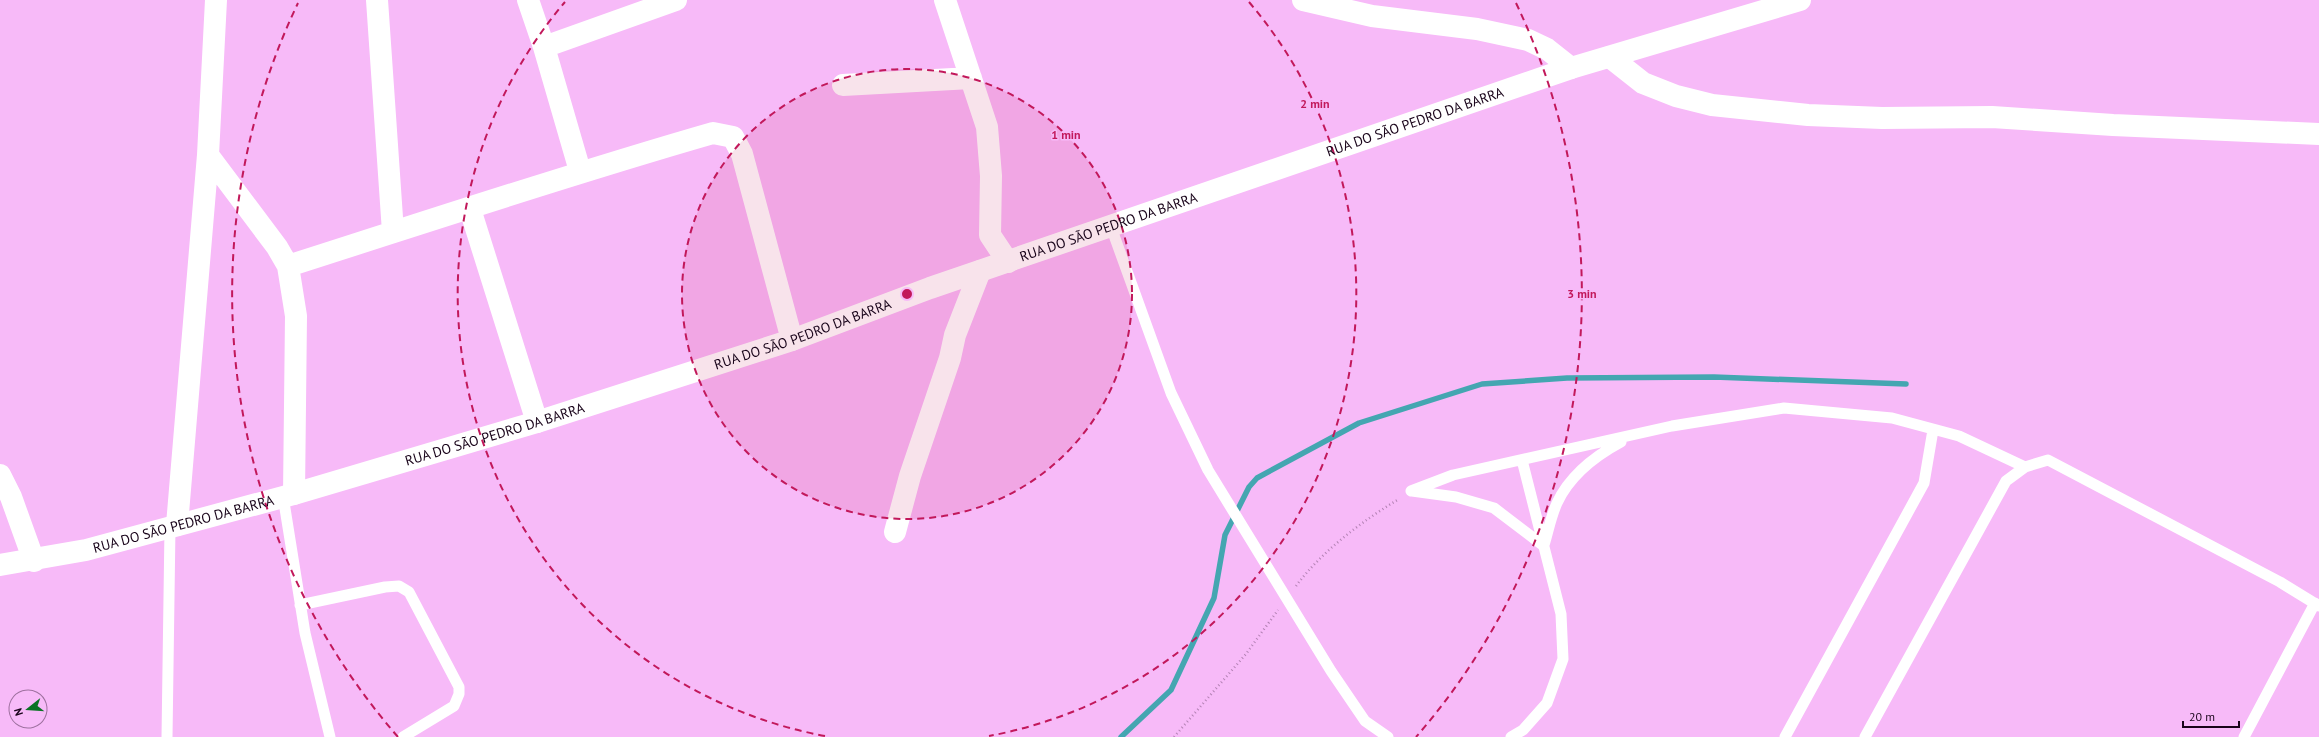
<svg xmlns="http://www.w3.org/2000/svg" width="2319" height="737" viewBox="0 0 2319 737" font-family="'PT Sans',sans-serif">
<rect width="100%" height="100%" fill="#f7baf8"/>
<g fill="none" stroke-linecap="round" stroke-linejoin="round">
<path stroke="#44a6b1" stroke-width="5.5" d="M1121,737L1171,690L1214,598L1225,535L1249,487L1257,478L1359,423L1482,384L1567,378L1714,377L1906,384"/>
<path stroke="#b382b4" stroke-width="2.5" stroke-dasharray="1 3" stroke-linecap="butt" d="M1296,586C1322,551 1362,521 1399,499
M1174,737L1246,654L1278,610"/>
<path stroke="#fff" stroke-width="11" d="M1111,227L1171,393L1208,470L1331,671L1365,721L1388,737
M1411,491L1453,475L1672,426L1784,408L1892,418L1959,436L2025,467
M1412,491L1456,497L1494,508L1544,546
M283,496L305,633L330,737
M1544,545C1548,532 1551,516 1557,503C1570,475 1595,456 1621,442
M300,605L385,587L399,586L409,592L459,687V694L454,706L403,737
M167,737L170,527
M1511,737L1523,730L1547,703L1563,659L1561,614L1522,460
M1785,737L1924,483L1933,430
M1865,737L2006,481L2025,467L2048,460L2280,582L2319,606
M2244,737L2315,603"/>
<path stroke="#fff" stroke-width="22" d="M377,0L393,232
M528,0L544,47L580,171
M945,0L987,127L991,176L990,235L1008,262
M1303,0L1372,16L1477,29L1528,40L1547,49L1571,68
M544,47L676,0
M1610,57L1643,83L1676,96L1712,105L1808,115L1882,118L1992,117L2113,125L2319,134
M843,85L971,78
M208,155L277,247L288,266L296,316L294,494
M470,209L537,422
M288,266C429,221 570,174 713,133L733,137L742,154L792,340
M0,475L11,497L34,561
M177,525L208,155L216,0
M895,532L910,476L950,358L955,335L980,271"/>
<path stroke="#fff" stroke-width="22" id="s1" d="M0,565L86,550L294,494L537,422L792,340L930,288L1571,68L1800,0"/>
</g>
<circle cx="907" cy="294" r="225" fill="#c2185b" fill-opacity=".12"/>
<g fill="none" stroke="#c2185b" stroke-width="2" stroke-dasharray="7 5">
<circle cx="907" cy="294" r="225"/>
<path d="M825 736A450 450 0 0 1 565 2M1249 2A450 450 0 0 1 989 736"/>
<path d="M398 737A675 675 0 0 1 298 3M1516 3A675 675 0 0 1 1416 737"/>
</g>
<g text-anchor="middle" stroke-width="3" stroke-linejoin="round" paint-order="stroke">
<g font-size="14" fill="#19041a" stroke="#f7baf8">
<text dy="5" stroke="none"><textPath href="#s1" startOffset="1484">RUA DO SÃO PEDRO DA BARRA</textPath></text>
<text dy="5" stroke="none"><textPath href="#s1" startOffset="1160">RUA DO SÃO PEDRO DA BARRA</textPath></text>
<text dy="5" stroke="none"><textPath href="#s1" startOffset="836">RUA DO SÃO PEDRO DA BARRA</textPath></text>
<text dy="5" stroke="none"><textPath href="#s1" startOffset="512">RUA DO SÃO PEDRO DA BARRA</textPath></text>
<text dy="5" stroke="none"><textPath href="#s1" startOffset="188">RUA DO SÃO PEDRO DA BARRA</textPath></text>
</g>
</g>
<circle cx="907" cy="294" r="6" fill="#c2185b" stroke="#f7baf8" stroke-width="2"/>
<g font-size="12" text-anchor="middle" font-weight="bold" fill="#c2185b" stroke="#f7baf8" stroke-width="3" stroke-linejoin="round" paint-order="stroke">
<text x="1315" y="108">2 min</text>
<text x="1066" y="139">1 min</text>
<text x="1582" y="298">3 min</text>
</g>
<g transform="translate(28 709) rotate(253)"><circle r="19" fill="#f7baf8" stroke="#9e719f"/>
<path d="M0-3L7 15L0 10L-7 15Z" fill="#0a7324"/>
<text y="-6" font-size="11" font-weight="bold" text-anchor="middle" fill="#19041a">N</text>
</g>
<path d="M2183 721v6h56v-6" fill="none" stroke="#19041a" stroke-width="2"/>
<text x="2189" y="721" font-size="12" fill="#19041a" stroke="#f7baf8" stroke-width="3" paint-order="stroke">20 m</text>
</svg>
